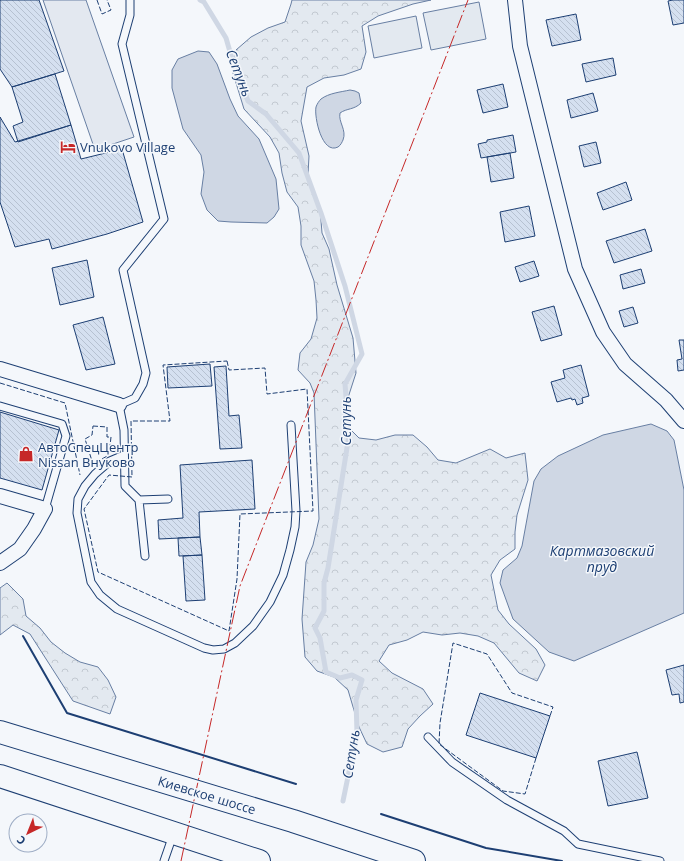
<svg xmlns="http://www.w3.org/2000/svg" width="684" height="861" viewBox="0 0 684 861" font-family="'Open Sans',sans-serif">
<defs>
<pattern id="forest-crowns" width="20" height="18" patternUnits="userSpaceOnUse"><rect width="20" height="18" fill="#e3e9f0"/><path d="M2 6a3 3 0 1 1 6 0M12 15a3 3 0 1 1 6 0" fill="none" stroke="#c2c9d1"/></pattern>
<pattern id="building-back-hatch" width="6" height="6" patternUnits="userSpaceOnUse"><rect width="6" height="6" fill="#d5e0f0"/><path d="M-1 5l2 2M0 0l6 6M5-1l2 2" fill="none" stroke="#b6c1d1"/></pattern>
</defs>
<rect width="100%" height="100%" fill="#f4f7fb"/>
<path fill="url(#forest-crowns)" stroke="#687fa3" d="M292,0H431L413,4L378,16L362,26L366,52L361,69L344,75L324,78L307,87L301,121L309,156L308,174L312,191L320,208L322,233L329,249L337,285L353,338L356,373L345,407L346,425L359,438L376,440L395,435H413L427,447L438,460L456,463L490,449L506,458L525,453L528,480L517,515L515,532V549L500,560L491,575L498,610L509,624L536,649L545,665L537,681L519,673L494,643L478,636L460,633L442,635L423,632L407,640L389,645L379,661L392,673L423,689L433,704L420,716L408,729L402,747L383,752L367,744L359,727L348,690L334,677L317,671L305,657L302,619L306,562L313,545L319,519L314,393L310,383L298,370L300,353L311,339L317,318L316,300L314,281L301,245V226L298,207L287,192L282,173L279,153L270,137L244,109L233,73L236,50L251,37L268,28L285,22L291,4Z
M7,583L23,599L26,616L40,628L51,642L65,653L80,662L98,667L108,680L116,697L110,714L73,701L30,634L13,625L0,635V588Z"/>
<path fill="#e3e9f0" stroke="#687fa3" d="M479,2L486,39L431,50L423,13Z
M416,16L422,48L374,58L368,26Z"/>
<path fill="#e3e8f0" stroke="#687fa3" d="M43,0H86L134,137L95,150Z"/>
<path fill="#cfd7e4" stroke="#687fa3" d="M198,51L209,52L217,64L230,99L238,116L259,139L276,179L279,209L274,217L267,223L231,222L218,221L207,210L201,194L204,172L201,155L183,129L172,88V70L178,59Z
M350,90L355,91L359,93L361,103C354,110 347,108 340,113C338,122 347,130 343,140C342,142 341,145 338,147C322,155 314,117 316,107C317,104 319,101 321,99C329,93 341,92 350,90Z
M651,424L667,431L674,440L684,490V613L574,661L549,652L513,619L500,583L503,570L517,558L522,546L534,481L541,469L558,456L603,435Z"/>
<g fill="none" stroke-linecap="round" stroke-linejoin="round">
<path stroke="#cfd7e4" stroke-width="5" d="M200,0L204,2L226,38L235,69L248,101L266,114L299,153L321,213L345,286L362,354L345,384L349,435L328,568L324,583V611L315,628L320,638L326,672L340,678L352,675L362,680L356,700L357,733L343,801"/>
</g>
<path fill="url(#building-back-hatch)" stroke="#1d3f73" d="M0,0H39L64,71L12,87L0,69Z
M673,0H684V23L673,25L668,1Z
M576,14L581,40L552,46L546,20Z
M613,58L616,75L586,82L582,64Z
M55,74L71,125L18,142L13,126L23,122L12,87Z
M503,84L508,107L483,113L477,90Z
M593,93L598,111L571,118L567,100Z
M0,117L15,142L71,125L81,159L122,149L143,222L107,234L52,249L49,239L15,247L0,202Z
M513,135L516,152L481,158L478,144L487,142V140Z
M596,142L601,163L584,167L579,146Z
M510,153L514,178L491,182L487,157Z
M626,182L632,200L603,210L597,193Z
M529,206L535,236L505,242L500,212Z
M645,229L652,251L614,263L606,241Z
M87,260L94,297L60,305L52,268Z
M534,261L539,276L520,282L515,267Z
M641,269L645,283L623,289L620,275Z
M554,306L562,335L541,341L532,312Z
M633,307L638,323L624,327L619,311Z
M103,317L115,364L86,370L73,325Z
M679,340H684V370L678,371L677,360L682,359Z
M210,364L212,386L168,388L167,367Z
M581,365L589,396L582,398L583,403L577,405L575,399L572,400L571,398L557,402L551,382L565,378L563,370Z
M226,366L229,416L239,415L242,448L220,449L214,367Z
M0,412L59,430L42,490L0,478Z
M252,460L255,509L199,512L200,537L159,539L158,520L183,518L180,465Z
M200,537L202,555L179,556L178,538Z
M202,555L205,600L186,601L183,556Z
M684,665V702L680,703L679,694L672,695L666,670Z
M480,693L550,716L536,758L466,735Z
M637,752L648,798L608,806L598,761Z"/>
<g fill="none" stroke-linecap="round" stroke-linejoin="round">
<g stroke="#1d3f73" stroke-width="9">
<path id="lane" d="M130,0V15L122,44L164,219L123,270L146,373L143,384L135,398L119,405L124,430L125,486L139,500L145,556
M0,406L62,424L66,436L45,509
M124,455L110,461L95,474L85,486L78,499L77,513L91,582L100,595L117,609L204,648L213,650L224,649L235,643L253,626L270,602L283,575L290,550L295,527L296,511L291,425
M139,500L168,499
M428,737L452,762L507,800L564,831L578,844L660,861
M164,861L173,835"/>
</g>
<g stroke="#1d3f73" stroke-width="16">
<path id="street" d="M515,0L520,46L575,269L603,332L625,364L666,400L684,421
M0,369L119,405
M0,496L45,509L34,529L20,549L0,563"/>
</g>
<g stroke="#1d3f73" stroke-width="24">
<path id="highway" d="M0,732L293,821L414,861
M0,776L259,861"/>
</g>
<use href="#lane" stroke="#f4f7fb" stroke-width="7"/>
<use href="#street" stroke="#f4f7fb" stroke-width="14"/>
<use href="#highway" stroke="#f4f7fb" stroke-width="22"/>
<path stroke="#1d3f73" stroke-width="1" stroke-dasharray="5 2" stroke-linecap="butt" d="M97,0L102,14L111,10L107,0
M227,361L229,370L265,368L267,394L307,389L313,511L240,514L237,579L229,631L98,572L84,509L109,475L132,477L131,421H170L163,365Z
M0,383L65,403L80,475
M93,426L107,427V437H111L109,455L93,464L85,439L92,435Z
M536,758L525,794L503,791L439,744L440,723L453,643L487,654L512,693L553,707L550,716"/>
<path stroke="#1d3f73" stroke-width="2" d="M23,636L67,713L296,784
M381,814L486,848L562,861"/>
<path stroke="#c62828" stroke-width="1" stroke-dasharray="14 3 2 3" stroke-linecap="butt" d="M181,861L240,586L468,0"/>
</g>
<defs>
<g id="hotel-bare" transform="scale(1.2)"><path d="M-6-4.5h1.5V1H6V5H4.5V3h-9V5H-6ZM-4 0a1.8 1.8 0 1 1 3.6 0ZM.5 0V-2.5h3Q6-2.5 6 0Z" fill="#c62828" stroke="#f4f7fb" stroke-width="2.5" paint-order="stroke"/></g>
<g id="shop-bare" transform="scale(1.2)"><path d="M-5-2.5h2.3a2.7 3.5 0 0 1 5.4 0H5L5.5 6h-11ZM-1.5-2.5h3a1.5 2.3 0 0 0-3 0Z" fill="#c62828" stroke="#f4f7fb" stroke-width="2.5" paint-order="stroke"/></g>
</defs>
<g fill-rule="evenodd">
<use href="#hotel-bare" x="68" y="147"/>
<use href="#shop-bare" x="26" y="454"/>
</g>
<g text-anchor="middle" stroke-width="3" stroke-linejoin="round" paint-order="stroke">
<g font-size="13" fill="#1d3f73" stroke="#f4f7fb" text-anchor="start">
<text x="80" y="152">Vnukovo Village</text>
<text x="38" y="452">АвтоСпецЦентр<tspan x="38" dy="15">Nissan Внуково</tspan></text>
</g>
<g font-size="13" fill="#1d3f73" stroke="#f4f7fb">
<text transform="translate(207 795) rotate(17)" y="5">Киевское шоссе</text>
</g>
<g font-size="14" font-style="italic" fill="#1d3f73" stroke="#f4f7fb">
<text transform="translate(239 73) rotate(69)" y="5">Сетунь</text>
<text transform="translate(346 421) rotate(-90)" y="5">Сетунь</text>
<text x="602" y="556">Картмазовский<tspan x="602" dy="16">пруд</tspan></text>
<text transform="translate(351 754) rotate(-81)" y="5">Сетунь</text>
</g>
</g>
<g transform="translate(28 833) rotate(223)"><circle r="19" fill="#f4f7fb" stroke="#9eadc5"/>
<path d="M0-3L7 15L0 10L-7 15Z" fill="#c62828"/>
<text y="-6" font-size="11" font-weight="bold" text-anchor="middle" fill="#1d3f73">С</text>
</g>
</svg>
